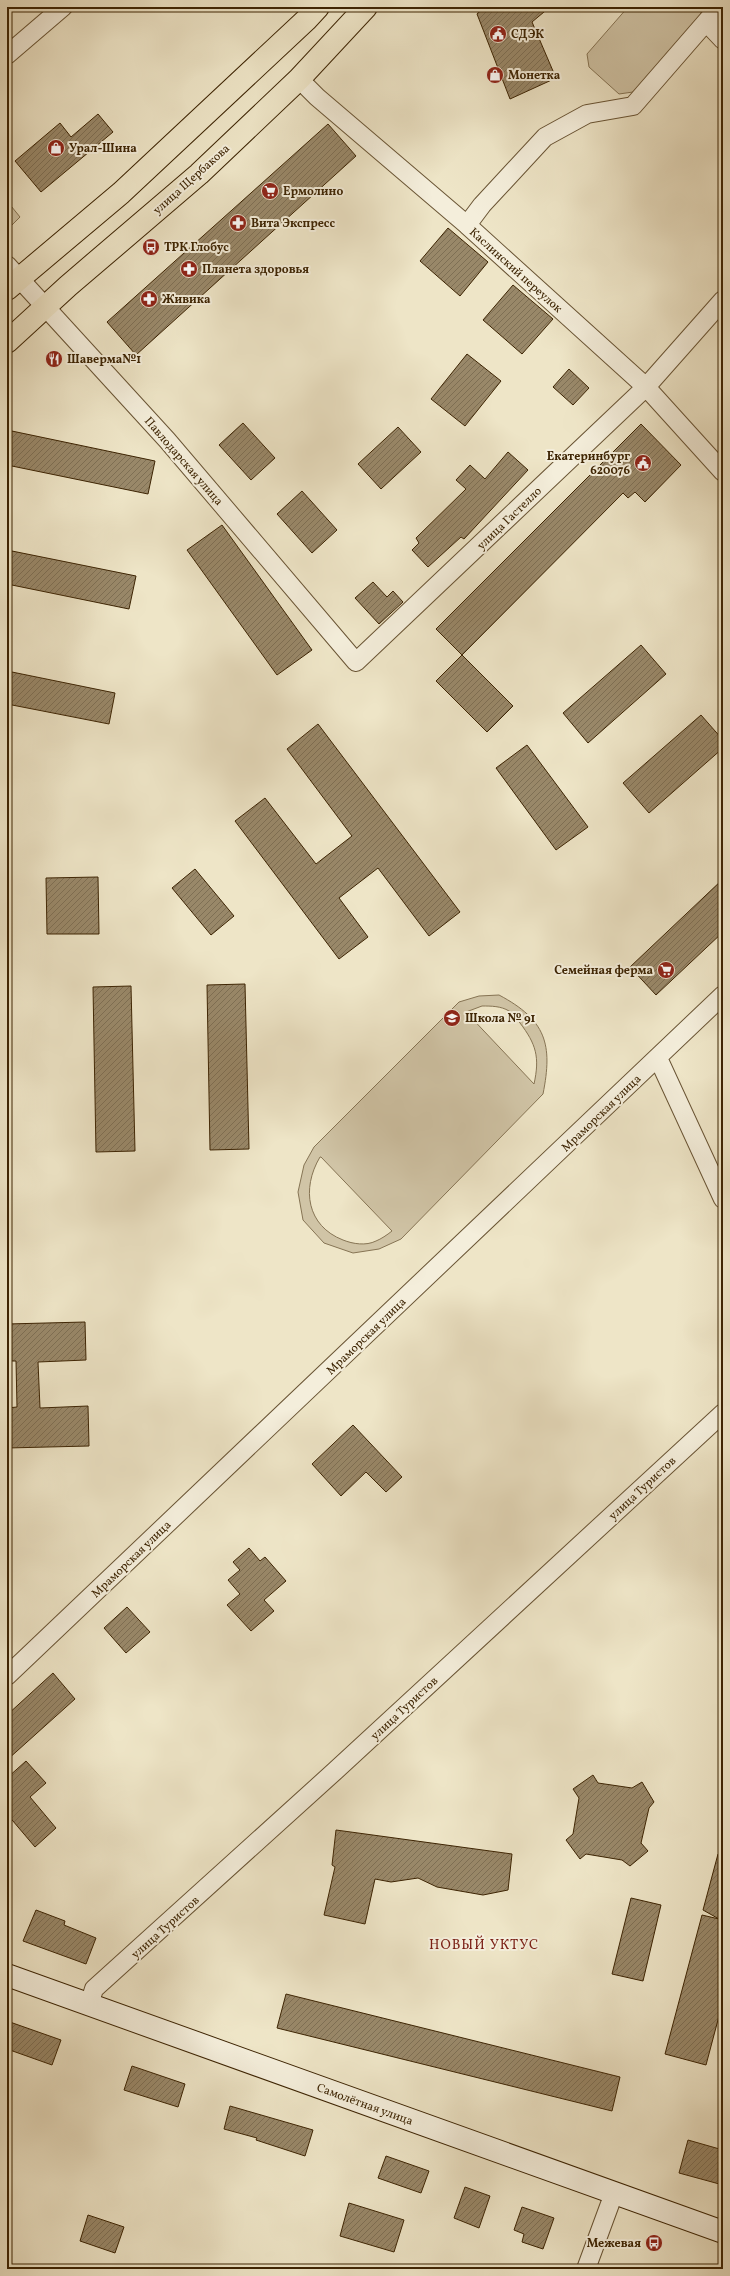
<svg xmlns="http://www.w3.org/2000/svg" width="730" height="2276" viewBox="0 0 730 2276" font-family="Vollkorn,serif">
<defs>
<pattern id="building-hatch" width="6" height="6" patternUnits="userSpaceOnUse"><rect width="6" height="6" fill="#998869"/><path d="M-1 1l2-2M0 6l6-6M5 7l2-2" fill="none" stroke="#7e6f54"/></pattern>
</defs>
<rect width="100%" height="100%" fill="#eee5c7"/>
<filter id="stains"><feTurbulence type="fractalNoise" baseFrequency=".005" numOctaves="4"/><feColorMatrix values="0 0 0 0 .2 0 0 0 0 .09 0 0 0 0 .02 0 0 0 .5 -.17"/></filter>
<radialGradient id="worn" r=".72"><stop offset=".6" stop-color="#630" stop-opacity="0"/><stop offset="1" stop-color="#630" stop-opacity=".3"/></radialGradient>
<path fill="#d0c4a6" stroke="#867454" fill-rule="evenodd" d="M628,7H701V15L633,92L619,94L589,67L587,54Z
M7,201L20,217L7,230Z
M499,995C546,1020 553,1044 543,1094L401,1239L379,1249L353,1253L324,1243L303,1220L298,1192L304,1165L314,1147L459,1002L479,996ZM482,1006C491,1006 501,1006 509,1011C514,1013 517,1019 520,1023C536,1044 540,1057 534,1084L466,1012ZM320,1157H321L392,1231C387,1235 381,1239 376,1241C366,1246 353,1244 343,1240C307,1226 301,1189 320,1157Z"/>
<path fill="url(#building-hatch)" stroke="#3d2403" d="M483,7H550L532,22L556,78L510,99L477,14Z
M98,114L113,132L41,192L15,161L60,123L71,137Z
M328,124L356,156L136,355L107,322Z
M448,228L488,262L460,296L420,261Z
M513,285L553,319L522,354L483,320Z
M467,354L501,381L465,426L431,399Z
M569,369L589,388L573,405L553,387Z
M243,423L275,458L251,480L219,445Z
M641,424L681,465L645,502L635,492L628,498L623,493L462,655L436,629Z
M398,427L421,452L381,489L358,464Z
M7,430L155,461L148,494L7,465Z
M508,452L528,470L464,539L461,537L428,567L412,550L419,543L416,538L466,489L456,480L470,465L485,479Z
M302,491L337,530L312,553L277,514Z
M222,525L312,650L277,675L187,550Z
M7,550L136,576L129,609L7,584Z
M373,582L387,597L393,591L403,602L379,624L355,598Z
M641,645L666,674L588,743L563,713Z
M462,655L513,706L487,732L436,681Z
M7,671L115,693L109,724L7,704Z
M701,715L723,740V748L649,813L623,783Z
M318,724L460,912L429,936L378,868L339,898L368,937L339,959L235,821L265,798L316,864L352,836L287,749Z
M527,745L588,827L556,850L496,768Z
M195,869L234,916L211,935L172,888Z
M98,877L99,934H47L46,878Z
M723,879V932L656,995L630,967Z
M245,984L249,1149L210,1150L207,985Z
M131,986L135,1151L96,1152L93,987Z
M85,1322L86,1360L38,1362L40,1408L88,1406L89,1446L7,1448V1408L17,1407L16,1361H7V1324Z
M353,1425L402,1477L386,1492L366,1472L341,1496L312,1464Z
M249,1548L260,1561L265,1557L286,1581L264,1600L274,1611L251,1631L227,1605L240,1594L228,1580L240,1570L233,1562Z
M127,1607L150,1632L126,1653L104,1628Z
M53,1673L75,1699L7,1760V1715Z
M26,1761L46,1783L30,1797L56,1828L35,1847L7,1814V1778Z
M593,1775L598,1783L632,1788L642,1782L654,1802L649,1808L641,1843L648,1851L630,1866L622,1860L586,1854L580,1859L566,1840L573,1834L579,1798L573,1789Z
M336,1830L512,1854L508,1890L483,1895L437,1887L418,1878L391,1882L375,1879L365,1924L324,1915L335,1867L332,1865Z
M718,1854L723,1855V2001L706,2065L665,2054L702,1915L719,1919L703,1910Z
M631,1898L661,1905L643,1981L612,1974Z
M36,1910L65,1921L64,1925L96,1938L86,1964L23,1941Z
M286,1994L620,2077L612,2111L277,2028Z
M7,2021L61,2040L52,2065L7,2049Z
M132,2066L185,2084L178,2107L124,2090Z
M230,2106L313,2130L305,2156L256,2140L257,2138L224,2129Z
M688,2140L723,2150V2185L679,2173Z
M386,2156L429,2171L421,2193L378,2178Z
M465,2187L490,2196L479,2228L454,2218Z
M349,2203L404,2220L394,2252L340,2236Z
M522,2207L554,2218L543,2249L522,2242L524,2234L514,2230Z
M88,2215L124,2227L115,2253L80,2241Z"/>
<g fill="none" stroke-linecap="round" stroke-linejoin="round">
<g stroke="#695434" stroke-width="20">
<path id="street" d="M706,22L723,40
M7,55L63,7
M299,79L317,97L467,225L646,387L723,472
M467,225L482,205L545,137L587,114L633,106L719,7
M7,265L167,440L356,662L646,387L723,300
M658,1058L723,1199
M7,1676L723,995
M89,2005L94,1989L335,1771L723,1413
M586,2269L614,2193"/>
</g>
<g stroke="#3d2403" stroke-width="24">
<path id="secondary" d="M7,1975L723,2232"/>
</g>
<g stroke="#3d2403" stroke-width="24">
<path id="primary" d="M7,289L121,193L306,20L318,7
M7,342L68,286L199,174L299,79L366,7"/>
</g>
<use href="#street" stroke="#f4eedb" stroke-width="18"/>
<use href="#secondary" stroke="#f4eedb" stroke-width="22"/>
<use href="#primary" stroke="#eee5c7" stroke-width="22"/>
</g>
<defs>
<g id="civic-disc" transform="scale(0.9)"><circle r="9.5" fill="#8f2418" stroke="#f4eedb"/><path d="M-.6-6.5H3V-4.5H.6V-3L4-1V1h2V6H-6V1h2V-1L-.6-3ZM-1.2 2.5V6h2.4V2.5Z" fill="#fff"/></g>
<g id="shop-disc" transform="scale(0.9)"><circle r="9.5" fill="#8f2418" stroke="#f4eedb"/><path d="M-5-2.5h2.3a2.7 3.5 0 0 1 5.4 0H5L5.5 6h-11ZM-1.5-2.5h3a1.5 2.3 0 0 0-3 0Z" fill="#fff"/></g>
<g id="supermarket-disc" transform="scale(0.9)"><circle r="9.5" fill="#8f2418" stroke="#f4eedb"/><path d="M-6-5.5h2.5l.6 2H6L4.5 2H-2.5L-4.4-4H-6ZM-1.5 3.2a1.3 1.3 0 1 0 .1 0ZM3 3.2a1.3 1.3 0 1 0 .1 0Z" fill="#fff"/></g>
<g id="pharmacy-disc" transform="scale(0.9)"><circle r="9.5" fill="#8f2418" stroke="#f4eedb"/><path d="M-2-6h4v4h4v4h-4v4h-4v-4h-4v-4h4Z" fill="#fff"/></g>
<g id="bus-disc" transform="scale(0.9)"><circle r="9.5" fill="#8f2418" stroke="#f4eedb"/><path d="M-5-6H5V4H4V6H2V4H-2V6H-4V4H-5ZM-3.5-4V0h7V-4ZM-3.5 1.2v1.5H-2V1.2ZM2 1.2v1.5H3.5V1.2Z" fill="#fff"/></g>
<g id="restaurant-disc" transform="scale(0.9)"><circle r="9.5" fill="#8f2418" stroke="#f4eedb"/><path d="M-5-6h1v4h1v-4h1v4h1v-4h1v5L-1.5 .5V6h-2V.5L-5-1ZM5-6V6H3V1.5H1.5Q1.5-4 5-6Z" fill="#fff"/></g>
<g id="school-disc" transform="scale(0.9)"><circle r="9.5" fill="#8f2418" stroke="#f4eedb"/><path d="M0-5L7-2L0 1L-7-2ZM-4 1L0 2.5L4 1V4Q0 6-4 4Z" fill="#fff"/></g>
</defs>
<g fill-rule="evenodd">
<use href="#civic-disc" x="498" y="34"/>
<use href="#shop-disc" x="495" y="75"/>
<use href="#shop-disc" x="56" y="148"/>
<use href="#supermarket-disc" x="270" y="191"/>
<use href="#pharmacy-disc" x="238" y="223"/>
<use href="#bus-disc" x="151" y="247"/>
<use href="#pharmacy-disc" x="189" y="269"/>
<use href="#pharmacy-disc" x="149" y="299"/>
<use href="#restaurant-disc" x="54" y="359"/>
<use href="#civic-disc" x="643" y="463"/>
<use href="#supermarket-disc" x="666" y="970"/>
<use href="#school-disc" x="452" y="1018"/>
<use href="#bus-disc" x="654" y="2243"/>
</g>
<g text-anchor="middle" stroke-width="4" stroke-linejoin="round" paint-order="stroke">
<g font-size="12" font-weight="bold" fill="#3d2403" stroke="#f4eedb" text-anchor="start">
<text x="511" y="38">СДЭК</text>
<text x="508" y="79">Монетка</text>
<text x="69" y="152">Урал-Шина</text>
<text x="283" y="195">Ермолино</text>
<text x="251" y="227">Вита Экспресс</text>
<text x="164" y="251">ТРК Глобус</text>
<text x="202" y="273">Планета здоровья</text>
<text x="162" y="303">Живика</text>
<text x="67" y="363">Шаверма№1</text>
<text x="630" y="460" text-anchor="end">Екатеринбург<tspan x="630" dy="14">620076</tspan></text>
<text x="653" y="974" text-anchor="end">Семейная ферма</text>
<text x="465" y="1022">Школа № 91</text>
<text x="641" y="2247" text-anchor="end">Межевая</text>
</g>
<g font-size="12" fill="#3d2403" stroke="#f4eedb">
<text transform="translate(191 179) rotate(-42)" y="4">улица Щербакова</text>
<text transform="translate(516 270) rotate(42)" y="4">Каслинский переулок</text>
<text transform="translate(184 461) rotate(49)" y="4">Павлодарская улица</text>
<text transform="translate(509 518) rotate(-44)" y="4">улица Гастелло</text>
<text transform="translate(601 1113) rotate(-44)" y="4">Мраморская улица</text>
<text transform="translate(366 1336) rotate(-44)" y="4">Мраморская улица</text>
<text transform="translate(642 1488) rotate(-43)" y="4">улица Туристов</text>
<text transform="translate(131 1559) rotate(-44)" y="4">Мраморская улица</text>
<text transform="translate(404 1708) rotate(-43)" y="4">улица Туристов</text>
<text transform="translate(165 1927) rotate(-42)" y="4">улица Туристов</text>
<text transform="translate(365 2104) rotate(20)" y="4">Самолётная улица</text>
</g>
<g font-size="14" letter-spacing="1" fill="#7a1f14" stroke="#f4eedb">
<text x="484" y="1949">НОВЫЙ УКТУС</text>
</g>
</g>
<rect width="730" height="2276" fill="none" stroke="#eee5c7" stroke-width="24"/>
<rect x="8" y="8" width="714" height="2260" fill="none" stroke="#3d2403" stroke-width="2"/>
<rect x="12" y="12" width="706" height="2252" fill="none" stroke="#3d2403"/>
<rect width="100%" height="100%" filter="url(#stains)"/>
<rect width="100%" height="100%" fill="url(#worn)"/>
</svg>
